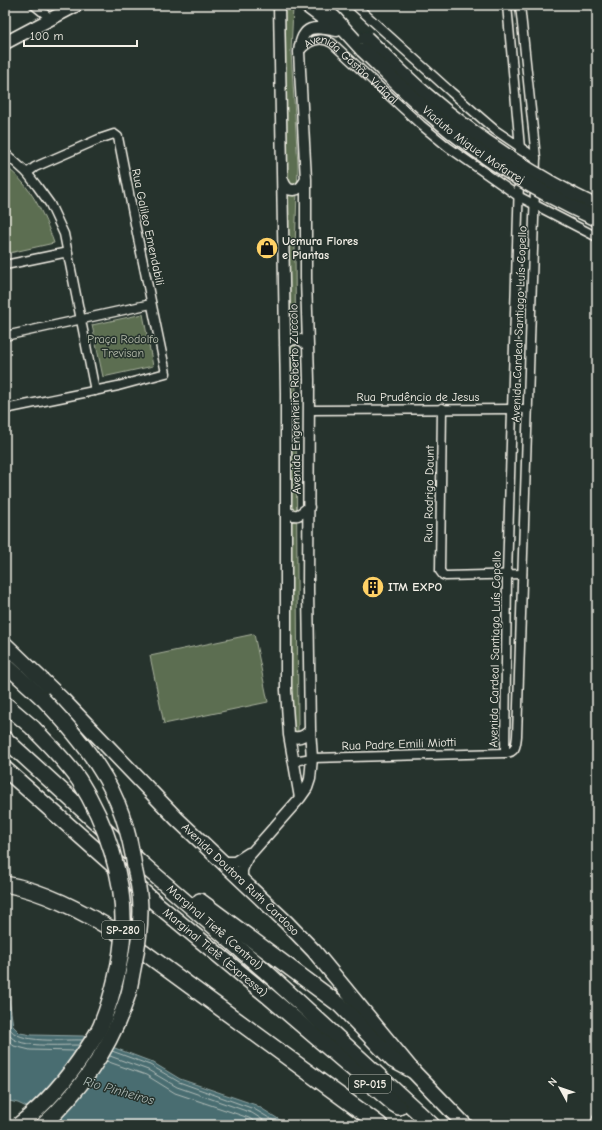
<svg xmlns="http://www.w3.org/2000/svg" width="602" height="1130" viewBox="0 0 602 1130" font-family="'Comic Neue',sans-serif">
<rect width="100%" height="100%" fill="#26332d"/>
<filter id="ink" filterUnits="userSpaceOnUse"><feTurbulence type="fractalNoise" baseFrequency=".025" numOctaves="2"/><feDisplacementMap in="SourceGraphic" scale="8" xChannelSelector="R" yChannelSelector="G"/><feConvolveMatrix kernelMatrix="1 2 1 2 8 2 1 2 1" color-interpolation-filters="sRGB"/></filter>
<g filter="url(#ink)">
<path fill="#5b6e51" stroke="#a8b09c" d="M283,5L293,8L291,52L298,165L295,248L298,732H290Z
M5,166C31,185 44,214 54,243L5,254Z
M143,314L153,366L103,377L92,325Z
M254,634L268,702L164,724L150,656Z"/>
<path fill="#4a6d71" stroke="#8ea2a1" d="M5,904L10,967L9,999L13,1026L20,1033L32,1035L83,1036L152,1062L180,1079L256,1105L288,1125H64L18,1103L5,1100Z"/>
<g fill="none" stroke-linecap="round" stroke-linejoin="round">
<path stroke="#b0bcb8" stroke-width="1" d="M5,1002C6,1010 6,1020 9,1027C16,1045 66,1039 82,1040
M5,1031C8,1034 12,1039 17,1041C30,1047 64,1045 79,1045
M5,1039L14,1046L30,1050L75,1051
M112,1051L150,1065L179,1082L254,1109L281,1125
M110,1056L148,1070L177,1087L252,1113L271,1125
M106,1061L146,1075L175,1093L249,1118L260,1125"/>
<g stroke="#f4f1e8" stroke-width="11">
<g id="minor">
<path d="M34,5L50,18"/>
<path d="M355,5L451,92L495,130L536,158"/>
<path d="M507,5L520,148L507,575L505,753C516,753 516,745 517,736L536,158L520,5"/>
<path id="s1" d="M299,52C308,41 319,35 332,43L421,125L448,147L518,196L597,237"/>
<path d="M5,153L27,173L37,186L50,204L64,234L95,391"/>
<path d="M5,265L68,252"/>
<path d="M5,336L151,304"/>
<path d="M442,408L440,571L443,575L446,576L522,574"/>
<path d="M5,409L118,386L166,373L135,224L118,137L114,134L99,139L35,167L27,173"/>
<path d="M309,410L528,409"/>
<path d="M293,761L312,758L505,753"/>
</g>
</g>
<g stroke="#f4f1e8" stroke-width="13">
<path id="tertiary" d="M279,5L286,393V690L289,735L300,798
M303,5L335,29
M283,180C288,195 300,192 306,179
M285,345C292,337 300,337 307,345
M286,511C296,519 300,515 309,507
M289,735C297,740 304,737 310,730
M222,862H235L249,853
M242,882V870L247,858L300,798L307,788L310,779L312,758L310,730L308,590L309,380L306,278V179L299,52C302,24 314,26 337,31"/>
</g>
<g stroke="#f4f1e8" stroke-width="15">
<path id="secondary" d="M5,43L77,5"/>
</g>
<g stroke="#f4f1e8" stroke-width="17">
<g id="trunk">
<path d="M319,5L334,18L363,50"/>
<path id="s2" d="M5,644L63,700L177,819L286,922L314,951L412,1070L465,1125"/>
<path d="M5,664L42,698"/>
</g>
</g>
<g stroke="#f4f1e8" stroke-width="18">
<g id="motorway">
<path d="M5,704L33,728"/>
<path id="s3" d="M5,739L141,863L264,970L432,1125"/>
<path id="s4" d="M5,769L158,905L268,996L394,1104L399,1107"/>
<path d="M5,884C44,891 81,911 115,931L380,1125"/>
<path d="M200,901L340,1005L393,1060L412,1070"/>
</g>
</g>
<use href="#minor" stroke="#26332d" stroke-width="8"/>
<use href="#tertiary" stroke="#26332d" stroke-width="10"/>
<use href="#secondary" stroke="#26332d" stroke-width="12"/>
<use href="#trunk" stroke="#26332d" stroke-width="14"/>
<use href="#motorway" stroke="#26332d" stroke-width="15"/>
<g stroke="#f4f1e8" stroke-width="4">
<path id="rail" d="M591,1125L597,1111"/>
</g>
<use href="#rail" stroke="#26332d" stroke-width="2.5" stroke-dasharray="8" stroke-linecap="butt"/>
<g stroke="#f4f1e8" stroke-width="17" stroke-linecap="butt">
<g id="trunk-bridge">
<path d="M366,38C386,57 405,77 426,95C476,138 537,179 597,207"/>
<path id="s5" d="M363,50C386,72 408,95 432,115C481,158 538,192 597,219"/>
<path d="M42,698C63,720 83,742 99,768C119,798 130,834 135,870C137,879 139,889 140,899C142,924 138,948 133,971C131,981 130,991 126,1001C110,1048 80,1091 43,1125"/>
</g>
</g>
<g stroke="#f4f1e8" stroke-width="18" stroke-linecap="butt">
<path id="motorway-bridge" d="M19,1125C47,1103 67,1080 87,1049C92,1041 99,1032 102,1023C113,995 122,959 123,929C125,879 106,822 79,780C66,761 49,745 33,728"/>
</g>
<use href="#trunk-bridge" stroke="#26332d" stroke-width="14"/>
<use href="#motorway-bridge" stroke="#26332d" stroke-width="15"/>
</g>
</g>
<defs>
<g id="shop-disc" transform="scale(1.15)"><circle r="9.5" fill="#ffd166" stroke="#26332d"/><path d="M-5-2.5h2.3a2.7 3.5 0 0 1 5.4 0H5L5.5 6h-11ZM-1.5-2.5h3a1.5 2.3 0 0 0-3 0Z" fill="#111"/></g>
<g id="building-disc" transform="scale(1.15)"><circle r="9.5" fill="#ffd166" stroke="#26332d"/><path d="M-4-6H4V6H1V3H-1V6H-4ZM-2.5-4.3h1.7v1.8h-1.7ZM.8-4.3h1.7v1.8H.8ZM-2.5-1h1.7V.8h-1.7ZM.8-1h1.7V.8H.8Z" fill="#111"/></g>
</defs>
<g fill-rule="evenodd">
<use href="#shop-disc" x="267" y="248"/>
<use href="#building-disc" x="373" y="587"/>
</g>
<g text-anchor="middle" stroke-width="3" stroke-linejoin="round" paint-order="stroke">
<g fill="#26332d" stroke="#b6b8b0" stroke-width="1">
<rect x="102" y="921" width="42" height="18" rx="3"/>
<rect x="349" y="1075" width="42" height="18" rx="3"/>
</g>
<g font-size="11" font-weight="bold" fill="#f4f1e8">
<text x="123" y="934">SP-280</text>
<text x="370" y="1088">SP-015</text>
</g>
<g font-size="12" fill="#f4f1e8" stroke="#26332d">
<text dy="4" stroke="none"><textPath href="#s1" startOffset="67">Avenida Gastão Vidigal</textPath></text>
<text dy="4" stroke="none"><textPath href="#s5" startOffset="146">Viaduto Miguel Mofarrej</textPath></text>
<text transform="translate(148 227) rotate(78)" y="4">Rua Galileo Emendabili</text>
<text transform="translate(519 324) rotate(-88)" y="4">Avenida Cardeal Santiago Luís Copello</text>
<text x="418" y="401">Rua Prudêncio de Jesus</text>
<text transform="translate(295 399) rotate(-91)" y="4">Avenida Engenheiro Roberto Zuccolo</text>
<text transform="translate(429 494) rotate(-89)" y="4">Rua Rodrigo Daunt</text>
<text transform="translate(495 649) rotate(-89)" y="4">Avenida Cardeal Santiago Luís Copello</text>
<text transform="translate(399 744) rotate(-2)" y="4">Rua Padre Emili Miotti</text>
<text dy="4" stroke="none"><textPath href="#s2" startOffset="333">Avenida Doutora Ruth Cardoso</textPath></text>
<text dy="4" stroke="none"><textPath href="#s3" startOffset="282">Marginal Tietê (Central)</textPath></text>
<text dy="4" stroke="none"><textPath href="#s4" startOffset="279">Marginal Tietê (Expressa)</textPath></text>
</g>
<g font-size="12" font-weight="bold" fill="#f4f1e8" stroke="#26332d" text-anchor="start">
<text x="282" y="245">Uemura Flores<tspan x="282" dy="14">e Plantas</tspan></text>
<text x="388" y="591">ITM EXPO</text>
</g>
<g font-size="12" fill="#b7bdac" stroke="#26332d">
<text x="123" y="343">Praça Rodolfo<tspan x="123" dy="14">Trevisan</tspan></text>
</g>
<g font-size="13" font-style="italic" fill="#b0bcb8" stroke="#26332d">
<text transform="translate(119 1090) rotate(16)" y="5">Rio Pinheiros</text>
</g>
</g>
<rect width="602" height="1130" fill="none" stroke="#26332d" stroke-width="20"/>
<rect x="10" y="10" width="582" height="1110" fill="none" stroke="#f4f1e8" stroke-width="1.5" filter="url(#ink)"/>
<g transform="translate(560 1088) rotate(310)" stroke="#26332d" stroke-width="3" paint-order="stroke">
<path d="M0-3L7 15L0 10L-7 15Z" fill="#f4f1e8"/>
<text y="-6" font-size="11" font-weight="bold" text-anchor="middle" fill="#f4f1e8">N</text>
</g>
<path d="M24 40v6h113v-6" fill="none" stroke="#f4f1e8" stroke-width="2"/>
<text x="30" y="40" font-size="12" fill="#f4f1e8" stroke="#26332d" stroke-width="3" paint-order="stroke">100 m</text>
</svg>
